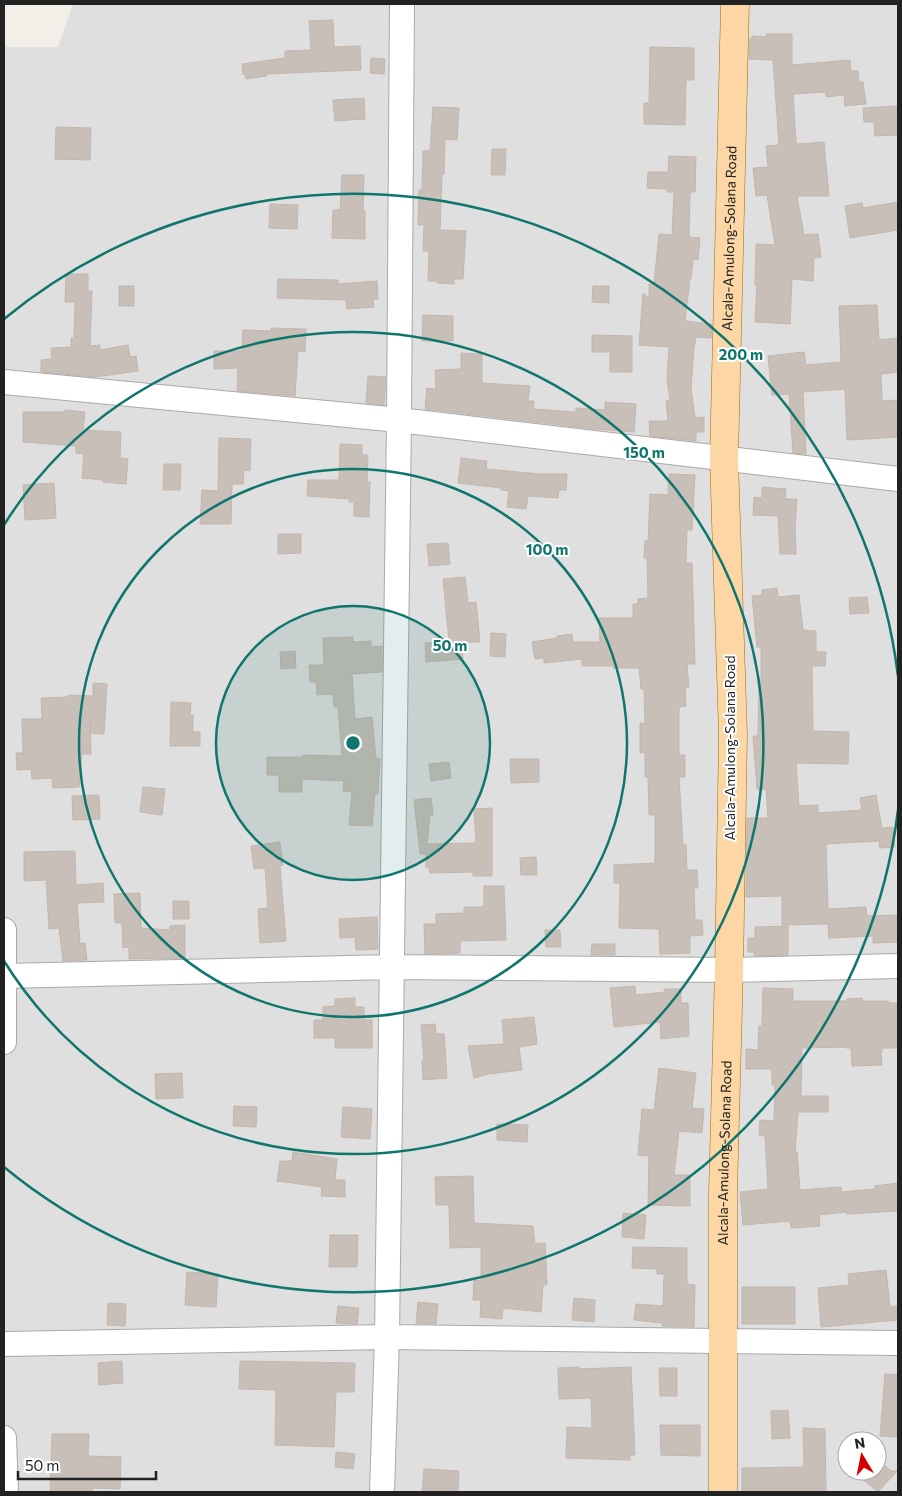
<svg xmlns="http://www.w3.org/2000/svg" width="902" height="1496" viewBox="0 0 902 1496" font-family="Commissioner,sans-serif">
<rect width="100%" height="100%" fill="#f2efe9"/>
<path fill="#e0dfdf" fill-rule="evenodd" d="M73,4H898V1492H4V47H58ZM847,1441H877V1471H847Z"/>
<path fill="#c7bfb8" stroke="#c4b6ab" d="M333,20L334,47L360,46L361,70L266,74L267,76L246,79L245,74L243,75L242,64L285,58V51L311,50L309,21Z
M766,34H792V65L850,60L851,71H858L859,82H863L866,104L845,106L844,95L826,97V92L793,94L796,143L798,144L824,142L829,196H797L804,235L818,234L821,257L814,258L813,281L792,279L790,324L755,322L757,285H755L756,244L775,245L767,195L756,196L753,168L768,167L766,146L779,145L773,60L749,59L750,39H752V36L766,37Z
M650,47L694,48V80H686L685,125L644,124V103H649Z
M371,58L385,59L384,74L370,73Z
M364,98L365,119L335,121L333,100Z
M898,106V135L875,136L874,122H864L863,108Z
M433,107L459,108L457,140L445,139L444,174H442L440,230L466,231L463,279H454V284L437,283L438,281H428L429,251H423L424,225H418L419,190H422L423,151H430Z
M56,127L91,128L90,160L55,159Z
M492,149H506L505,175H491Z
M669,156L696,157L695,192H690L689,237L700,238L698,260L693,259L691,279H690L685,321L712,324L711,338L696,337L694,348L691,389L695,418L704,417V432H696V441L650,436L649,421H668L666,401L670,400L667,379L669,347L639,345L643,293L649,298V284H654L659,234L672,235L674,192H667L668,189L647,188L648,172H668Z
M342,175H364L363,211H365V239L332,238L333,210H340Z
M898,202V230L850,238L845,206L862,203L863,208Z
M270,204L298,205L297,229L269,228Z
M66,274H88V291H92L90,346L100,345V350L128,345L130,357L136,356L138,371L95,377L41,372V360L52,359L51,348L71,347V338H74L75,302H65Z
M278,279L338,280V284L377,281L378,299H373L374,307L347,309L346,300L277,298Z
M119,286H134V306H119Z
M593,286H609V303L592,302Z
M877,305L879,340L898,338V372L881,374L882,401L898,400V437L847,440L845,389L803,392L806,454L793,453L789,394L772,395L768,356L804,352L806,365L841,362L839,306Z
M423,315L453,316V341H422Z
M271,328L306,329L305,352L298,351L295,396L237,391L238,368L214,369V351H242L243,330L271,331Z
M592,335L632,336V372H610V352H592Z
M461,353L482,354V383L530,386L528,401H534L533,409L576,412V408L605,410V402L636,404L634,432L595,429L425,409L427,388L436,389L435,370L461,369Z
M368,376L386,377L384,405L366,403Z
M65,410L85,412L83,430L121,432L120,458L128,459L126,484L103,482V480L82,478L84,454L76,453V446L23,442V412H65Z
M219,438L251,439L250,471L244,470L243,484H232L231,524H200L202,490L218,491Z
M340,444L362,445V455H368L367,482H370L369,517L354,516V502H349L350,499L307,496L308,480H339Z
M461,458L487,461L486,469L540,474H567L566,490H559L558,498L528,496L526,509L507,507L509,491L501,490V488L458,483Z
M164,464H181L180,490H163Z
M669,474L695,475L692,530H687L686,563H692L695,664H687L689,687H685L686,706L679,707V755H685V777H679L683,845L686,844L687,870H697L698,888H694L695,920H702L703,935L690,936V953L660,954L659,929L619,928L620,883H614V865L655,863V815H649L648,777H645V752L640,753V723L645,724L644,689H641L639,668H613V666H582V659L544,663V658L535,659L532,642L557,638V636L572,634L573,642H600L599,618H633V604H638V599L648,598L647,558H644L645,541H648L650,494L668,495Z
M54,483L56,518L25,520L23,485Z
M762,487L786,489L785,499H797L795,527L796,554H780L778,516L753,515L754,497L762,498Z
M278,534H301V553L278,554Z
M448,543L450,564L429,566L427,544Z
M465,577L468,603L476,602L480,642H461L463,659L426,662L425,643L449,641L443,579Z
M777,588L778,597L799,595L803,630L816,631V652H826L825,666H812L813,731L849,732L848,764L796,763L799,806L818,805V813L862,810L860,798L876,795L882,828L893,827L895,847L880,848L879,841L826,844L828,909L866,907L867,916L898,915V942L873,943V936L829,938L828,924L782,925V896L746,897L747,818H768L766,789H757L753,736H758L759,686H761V647H757L752,596L762,595V590Z
M867,597L869,613L850,614L849,598Z
M491,633L506,634L505,657L490,656Z
M353,637V642L371,641V647L382,646V672L352,674L355,719L372,717L376,758L380,759L378,794L375,793L372,826L349,825L352,792L343,791L344,781L302,779V792H279V775H267V757H303V755L342,756L338,707H334L333,694L317,695L316,682H310L309,665H324L323,638Z
M295,651L296,668L281,669L280,652Z
M93,683L107,684L104,734L90,733L92,714H90L91,754H82L79,787L53,788L52,778L32,779L31,769L17,770L16,753H23L22,719H42L41,698L68,697V695L93,696Z
M171,702L191,703L190,715H193V732H200V746H170Z
M510,759H539V782L511,783Z
M449,762L451,778L431,781L429,764Z
M143,787L165,789L162,815L140,812Z
M99,795L100,819L73,820L72,796Z
M431,798L433,815H430L427,844L476,843L474,809L492,808V876H473V872L430,873L429,867H426V854H420L414,800Z
M280,842L283,865L280,866L286,941L260,943L258,909L268,908L265,868L254,869L251,846Z
M75,851L76,885L103,883L104,902L77,903L80,944L85,943L87,960L63,961L59,928L49,929L46,880L24,881V852Z
M536,857L537,875H521L520,858Z
M484,886H504L506,940L460,941V953L425,954L424,924H436V914L464,913V907H484Z
M140,893L141,928L170,930V926L185,925V958L129,959V947L123,948L122,923H115L114,894Z
M173,901H189V919H173Z
M377,917L378,949L356,950L355,937L340,938L339,919Z
M788,926V955L754,956V952H748V938H755V927Z
M545,930H560L561,947H546Z
M592,944H615V955H591Z
M635,986L636,995L665,992L664,989H681V1003H688L689,1036L661,1039L660,1022L614,1027L610,988Z
M763,988L793,989V1001H847V999L862,998V1001H888L889,1003H898V1048H882V1052H881L882,1065L852,1066L851,1048H846V1047L802,1048L801,1096H828V1112H798L795,1152H797L800,1190L841,1187V1192L875,1189V1186L898,1183V1211L847,1214V1212L819,1215L820,1226L791,1228L790,1221L743,1225L740,1192L768,1189L765,1136L759,1135L760,1120L774,1121L775,1085H772V1069H746V1049L758,1050L759,1026H762Z
M355,998V1007H364V1020H372V1048H335V1038H314V1020H323V1007L335,1006V999Z
M534,1017L537,1044L519,1047L522,1070L488,1074L474,1078L468,1046L504,1044L502,1020Z
M435,1024L436,1034H444L447,1078L423,1080L422,1061H424L421,1025Z
M659,1068L696,1073L692,1108L704,1109L702,1133L679,1131L674,1175H690V1206L648,1205L649,1156L638,1155L642,1109L654,1110Z
M182,1073L183,1098L156,1099L155,1074Z
M234,1106L257,1107L256,1127L233,1126Z
M343,1107L372,1109L370,1139L341,1137Z
M497,1124L528,1125L527,1142L497,1140Z
M293,1152L337,1159L335,1180H345V1197L321,1196L322,1187L277,1181L280,1161H292Z
M473,1176L474,1223L533,1226L535,1244L545,1243L547,1285H543L541,1312L503,1308L502,1319L480,1317L481,1300H473L474,1280L481,1281V1247L450,1248L449,1205H436L435,1177Z
M623,1213L646,1215L644,1239L622,1237Z
M330,1235H358L357,1267H329Z
M633,1247L687,1248V1284L695,1285L694,1327L662,1326V1323L634,1320L636,1304L663,1306L664,1274H657V1269L632,1268Z
M886,1270L890,1307L898,1306V1320L821,1327L818,1288L849,1285L848,1274Z
M187,1272L218,1274L216,1307L185,1305Z
M742,1287H795V1324H742Z
M574,1298L595,1300L594,1322L572,1320Z
M418,1302L438,1304L436,1324L416,1323Z
M108,1303L126,1304L125,1326L107,1325Z
M338,1306L359,1308L357,1324L336,1323Z
M122,1361L123,1383L99,1385L98,1363Z
M240,1361L355,1363L354,1392H336L334,1447L275,1445L276,1390L239,1389Z
M579,1367V1369L631,1367L635,1455H630V1460L566,1458L567,1427L592,1428L591,1398L559,1399L558,1368Z
M659,1368H677V1396H660Z
M885,1374L898,1375V1437L880,1436Z
M788,1410L790,1438L772,1439L771,1411Z
M660,1425H700V1456L661,1455Z
M803,1428L825,1429L826,1492H742V1468L804,1467Z
M52,1434H89L88,1456L121,1457L120,1489L92,1488V1492H50Z
M336,1452L355,1454L353,1469L335,1467Z
M877,1459L891,1471H897L878,1492L853,1471H877Z
M424,1469L459,1471L458,1492H422Z"/>
<g fill="none" stroke-linecap="round" stroke-linejoin="round">
<g stroke="#a9a9a9" stroke-width="26">
<path id="minor" d="M4,382L399,420L898,479
M4,930V1042
M4,976L391,967L729,970L898,966
M4,1344L387,1337L898,1343
M4,1438L6,1492
M382,1492L387,1337L399,420L402,4"/>
</g>
<g stroke="#a06b00" stroke-width="29">
<g id="major">
<path id="s1" d="M723,1492V1192L729,970L733,735L724,459L735,4"/>
</g>
</g>
<use href="#minor" stroke="#fff" stroke-width="24"/>
<use href="#major" stroke="#fcd6a4" stroke-width="28"/>
</g>
<circle cx="353" cy="743" r="137" fill="#0f766e" fill-opacity=".12"/>
<g fill="none" stroke="#0f766e" stroke-width="2.5">
<circle cx="353" cy="743" r="137"/>
<circle cx="353" cy="743" r="274"/>
<path d="M4 525A411 411 0 1 1 4 961"/>
<path d="M898 810A549 549 0 0 1 4 1167M4 319A549 549 0 0 1 898 676"/>
</g>
<g text-anchor="middle" stroke-width="4" stroke-linejoin="round" paint-order="stroke">
<g font-size="14" fill="#222" stroke="#fff">
<text dy="5" stroke="none"><textPath href="#s1" startOffset="1254">Alcala-Amulong-Solana Road</textPath></text>
<text transform="translate(730 748) rotate(-90)" y="5">Alcala-Amulong-Solana Road</text>
<text dy="5" stroke="none"><textPath href="#s1" startOffset="339">Alcala-Amulong-Solana Road</textPath></text>
</g>
</g>
<circle cx="353" cy="743" r="8" fill="#0f766e" stroke="#fff" stroke-width="2.5"/>
<g font-size="15" text-anchor="middle" font-weight="bold" fill="#0f766e" stroke="#fff" stroke-width="4" stroke-linejoin="round" paint-order="stroke">
<text x="741" y="360">200 m</text>
<text x="644" y="458">150 m</text>
<text x="547" y="555">100 m</text>
<text x="450" y="651">50 m</text>
</g>
<rect width="902" height="1496" fill="none" stroke="#222222" stroke-width="10"/>
<g transform="translate(862 1456) rotate(350)"><circle r="24" fill="#ffffff" stroke="#a7a7a7"/>
<path d="M0-4L9 19L0 12L-9 19Z" fill="#d40000"/>
<text y="-8" font-size="14" font-weight="bold" text-anchor="middle" fill="#222222">N</text>
</g>
<path d="M18 1471v8h138v-8" fill="none" stroke="#222222" stroke-width="2.5"/>
<text x="25" y="1471" font-size="15" fill="#222222" stroke="#ffffff" stroke-width="4" paint-order="stroke">50 m</text>
</svg>
